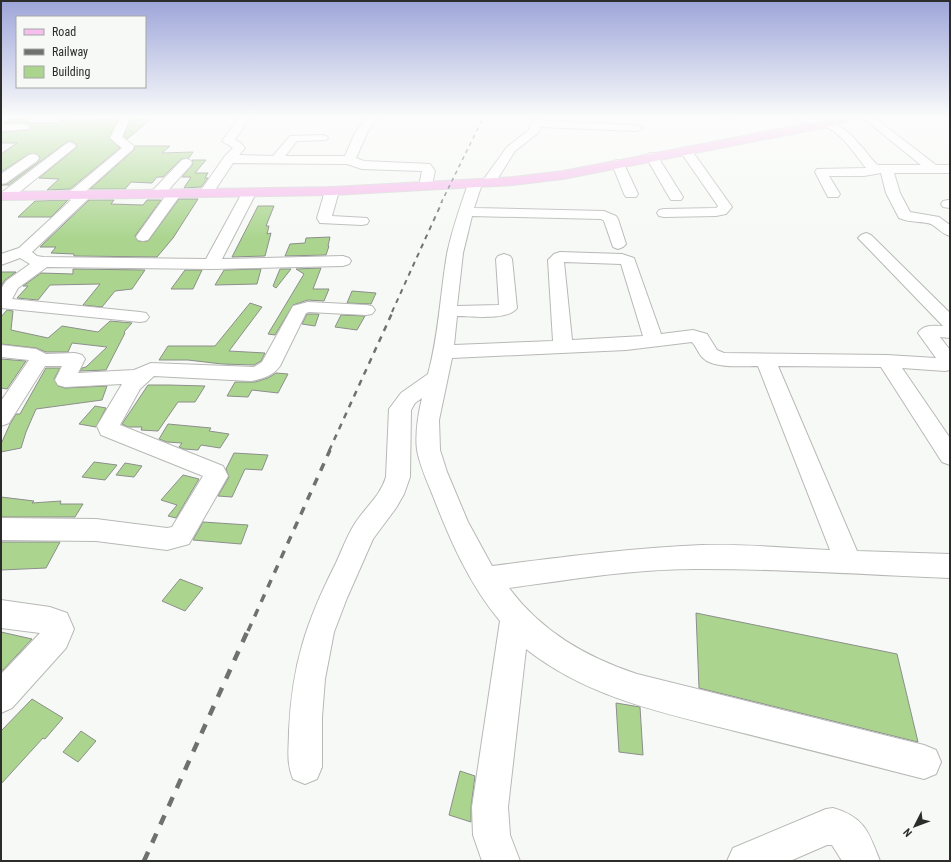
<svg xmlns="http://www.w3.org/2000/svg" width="951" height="862" viewBox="0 0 951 862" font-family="'Roboto Condensed',sans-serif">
<rect width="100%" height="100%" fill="#f7f9f6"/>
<path fill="#abd58f" stroke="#8c8e8b" d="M10,118H31L26,123H4Z
M118,119L109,138L120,148L70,189L47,190L59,179L39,178L77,147V145L71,141L65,143L9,185H2L7,184L38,162L40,157L37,154H29L1,172V154L17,143H1V132L28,130L30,126L27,123H58L62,120Z
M131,119H151L127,139L124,136Z
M135,146H170L162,153L193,152L189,158L181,159L163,177H157L152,183L131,182L125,189H90L134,150Z
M192,160H206L195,173H208L205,178H208L201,187L184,188L191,177H182L193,164Z
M179,199H198L173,238L157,257L74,256V254L51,253L56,247H40L89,200H114L111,204L143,205L147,200H161L135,236L138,241H148Z
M68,200L51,217H18L35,201Z
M258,206H274L266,226H269L267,234L271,233L265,256L232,257Z
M330,237L328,246H329L326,255L285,256L290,244L305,243L306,238Z
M321,268L313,289H329L324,301L308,300L293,305L275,335L268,334L304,274L296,269Z
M73,269L145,270L132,289L115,291L102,307L83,305L100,284L50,285L38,300L17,298L28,286H23L41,273L73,274Z
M261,269L257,284L215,285L224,270Z
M280,269H291L276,288L273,286Z
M185,270H202L193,289H171Z
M1,272H16L5,280L1,286Z
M352,291L376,293L371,304L347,303Z
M250,303L262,307L229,351L265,353L261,361L254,365L222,364L188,360H159L168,346H215Z
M7,310L13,311L11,330L48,338L62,326L98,332L110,321L132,323L124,332L125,333L106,370L80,371L82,368L86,367L107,347L72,343L68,352H46L36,348L1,344V317Z
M307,314H319L315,326L302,324Z
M341,315L365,316L357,330L335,327Z
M1,359L26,361L7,389L1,388Z
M46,368H60L54,379L58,386L65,388L107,386L102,400L36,409L26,432L21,448L1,452V444L10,424L16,414H20Z
M276,373L288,374L278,393L252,390L248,397L227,396L235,382H255L268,378Z
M148,385H169L205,386L195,402H178L158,431L141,430L142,427H128L122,424Z
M95,406L106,408L96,427L79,424Z
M168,424L211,428L209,431L229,434L220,448L201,445L198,450L184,449L179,447L182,443L167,442L159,439Z
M234,453L268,455L262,470L245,469L232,497L218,496L229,477L226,469Z
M94,462L117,465L105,480L82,477Z
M125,463L142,466L134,477L116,475Z
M183,475L199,479L176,518L168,516L177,505L161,500Z
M1,497L34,501L32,503L61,501L60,504H83L75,517H1Z
M203,522L248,525L241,544L193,540Z
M1,542H60L46,568L1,570Z
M180,579L203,588L185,611L162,601Z
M696,613L897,654L918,742L699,688Z
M1,632L32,639L3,670H1Z
M32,699L63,718L45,739L43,738L1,784V731Z
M616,703L640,707L643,755L619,752Z
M81,731L96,741L78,762L63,752Z
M460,771L475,776L471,807V822L449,815Z"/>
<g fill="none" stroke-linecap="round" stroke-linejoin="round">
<g stroke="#b7b9b6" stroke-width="2">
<path id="minor" d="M120,118H130L122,137L134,146L133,149L85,192L90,196L88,199L32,252L37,256L43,257L206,259L242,193L244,190H254L256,193L222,259L343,256L349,258L351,261L349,264L343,266L211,269L47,267L18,288L12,299L140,312L146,313L149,317L146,321L140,322L1,308V289L6,281L30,264L20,258L1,265V254L19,248L71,200L66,196L68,193L122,148L110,138Z
M239,118H249L235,140L241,143L245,148L239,155L273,156L290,136L322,135L326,136L328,138L326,140L297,141L285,156H345L355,133L366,118H377L367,133L356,158L364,161L430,164L435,171L431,189H421L419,186L422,171L362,169L347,164L233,163L211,196H201L199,193L225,156L233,148L222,141Z
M533,118H543L542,121L637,125L643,128L637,131L541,127L538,133L515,151L493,186H483L481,183L507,147L529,130Z
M722,118H732V119L727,122L723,121Z
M795,118C828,118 839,120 861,146C867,152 872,161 878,165H921L863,118H875L936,165H950V173H894L900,193L910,212L939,217L950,225V236C942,234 938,228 931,224C923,221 910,223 899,218L886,193L881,173L864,176H829L840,194L838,197H828L815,172L817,169L866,168C854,153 842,133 824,126C815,123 805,123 796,120Z
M24,124L28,125L29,127L28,129L1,131V125Z
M70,142L74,144L76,146L74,148L11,199H1V193L66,144Z
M686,147L690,148L732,207L726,214L716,216L664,217L659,216L657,213L659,210L664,209L716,208L718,206L680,151L682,148Z
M652,153L656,154L658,157L683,197L681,200H671L669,197L646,157L648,154Z
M33,154L37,155L39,158L37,161L6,183L1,184V174L29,155Z
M186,159L190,160L192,163L190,166L162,197H152L150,194L152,191L182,160Z
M618,160L622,161L624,164L638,194L636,197H626L624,194L612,164L614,161Z
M475,180L480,181L482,184L474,208L604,211L616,216L618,219L626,244L623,247L618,249L613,247L604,221L601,219L472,216L463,253L457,306L499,305L496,259L498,256L504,254L510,256L512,259L517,308C508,321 471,316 457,316L454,345L553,341L548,260L554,254L560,252L622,254L634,258L661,334L693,330L707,334L717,350L724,353L887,355L936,358L918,333C924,324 933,326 943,326L861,241L858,238L861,235L866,233L871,235L950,313V338L940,337L950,350V370L945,371L902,368L950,438V465L942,462L881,367L778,366L857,551L950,554V578C868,575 786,569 705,569C639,568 573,579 509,588C542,632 586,657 637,674L924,745L936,750L941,762L936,774L924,779C862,763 800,747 739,732C664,713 588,698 526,649L508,807L510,835L520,861H482L473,835L472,807L500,621C469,584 450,540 433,496C427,481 420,466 417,450C415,433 418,415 422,398L415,403L411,410L410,477L404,494L396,508L373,539L347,598L334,632L325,679L322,717V767L317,779L305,784L293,779C286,762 289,749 289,731C292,665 306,622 336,563C342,550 347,536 354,525C365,507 380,497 386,477L389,409L401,393L428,374C439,334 440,295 447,254C452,230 460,207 468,184L470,181ZM564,262L621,264L643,336L572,340ZM692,342C696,346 698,353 703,358C714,369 743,366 758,366L830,550C787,548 744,544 702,545C631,548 562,557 492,566L468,522L447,472L440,450L439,420L452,358L626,350Z
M332,187L337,188L339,191L332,216L367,218L369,221L367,224L362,225L320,223L317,218L325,191L327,188Z
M174,190L179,191L181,194L148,240L143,241L138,240L136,237L138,234L169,191Z
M948,200H950V208L943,207L941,204L943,201Z
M308,302L366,305L372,306L375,310L372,314L366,315L309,312L306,313L280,366C273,376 262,379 251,381L154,376L140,389L120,425L223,466L228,476L189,544L167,550L96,541L1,540V518L96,519L167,528L172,527L203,476L101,435L97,426L122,384L65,387L58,385L55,380L62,366H45L9,423L1,426V401L29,360L1,357V345L36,349L46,354L75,353L82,355L85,359L78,373L134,370L151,363L254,367L262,362L293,306Z
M1,600L50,607L67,613L74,629L66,648L12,708L1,713V674L40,633L1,628Z
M833,808C865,817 869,833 880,861H842L832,845H827L790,861H727L733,848L826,809Z"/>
</g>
<g stroke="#d5d5d5" stroke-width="2">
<path id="major" d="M836,118H853L852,120L828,127L563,179L513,185L332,195L1,200V192L332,187L513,177L563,171Z"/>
</g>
<use href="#minor" fill="#fff" fill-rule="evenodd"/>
<use href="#major" fill="#f6beed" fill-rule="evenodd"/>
<path stroke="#70716f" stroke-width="1.5" stroke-dasharray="4 4" stroke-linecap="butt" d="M441,203L483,118"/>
<path stroke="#70716f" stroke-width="2" stroke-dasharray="5 5" stroke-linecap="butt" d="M392,312L442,202"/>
<path stroke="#70716f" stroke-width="2.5" stroke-dasharray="6 6" stroke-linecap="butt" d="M329,451L393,311"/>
<path stroke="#70716f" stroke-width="3.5" stroke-dasharray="8 8" stroke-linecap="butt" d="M248,631L330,450"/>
<path stroke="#70716f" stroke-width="4.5" stroke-dasharray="10 10" stroke-linecap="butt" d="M144,861L248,630"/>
</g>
<linearGradient id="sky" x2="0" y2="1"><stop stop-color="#9da5d9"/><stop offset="0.49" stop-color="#fbfcfb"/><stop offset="1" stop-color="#fbfcfb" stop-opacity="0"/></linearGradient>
<rect width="951" height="239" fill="url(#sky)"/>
<rect width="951" height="862" fill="none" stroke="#2c2c2b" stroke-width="4"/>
<rect x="16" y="16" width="130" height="72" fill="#f7f9f6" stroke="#a6a7a5"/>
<rect x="24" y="29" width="20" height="6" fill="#f6beed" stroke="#a6a7a5"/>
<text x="52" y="36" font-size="12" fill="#2c2c2b">Road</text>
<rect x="24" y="49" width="20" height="6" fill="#70716f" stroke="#a6a7a5"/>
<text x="52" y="56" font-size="12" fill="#2c2c2b">Railway</text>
<rect x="24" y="66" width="20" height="12" fill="#abd58f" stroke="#a6a7a5"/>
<text x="52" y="76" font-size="12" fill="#2c2c2b">Building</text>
<g transform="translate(915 826) rotate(228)" stroke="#f7f9f6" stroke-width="3" paint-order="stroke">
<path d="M0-3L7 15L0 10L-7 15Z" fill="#2c2c2b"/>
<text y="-6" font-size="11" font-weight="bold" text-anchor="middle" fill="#2c2c2b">N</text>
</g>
</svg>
